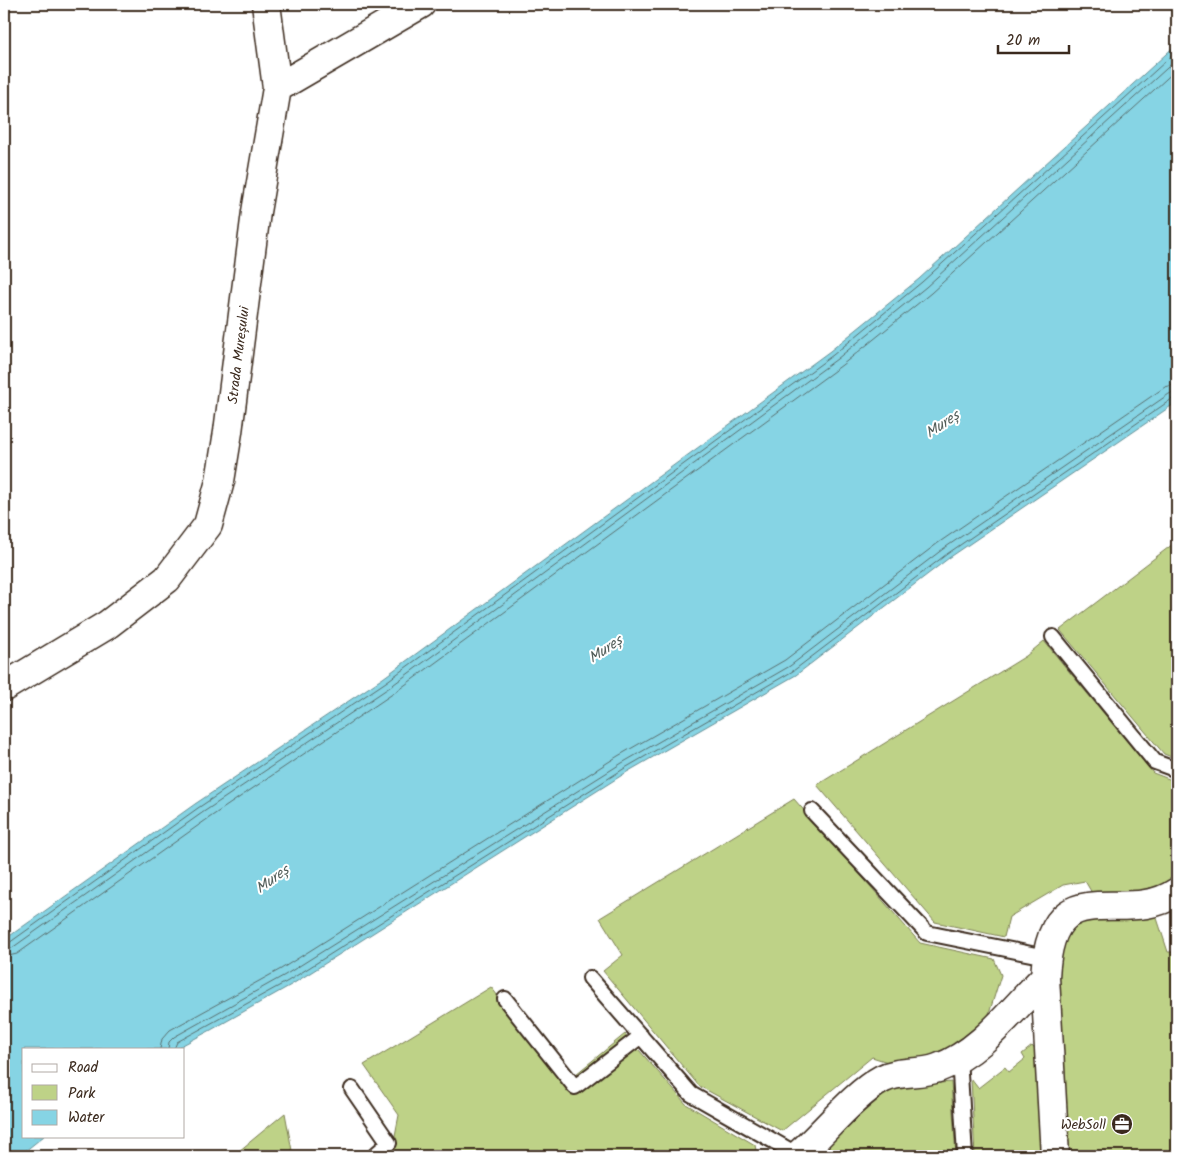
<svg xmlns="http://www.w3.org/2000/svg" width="1181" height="1160" viewBox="0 0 1181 1160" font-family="Kalam,sans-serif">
<rect width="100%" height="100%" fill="#fff"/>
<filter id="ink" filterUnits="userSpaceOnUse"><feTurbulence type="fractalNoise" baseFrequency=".02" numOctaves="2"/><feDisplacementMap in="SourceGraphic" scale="10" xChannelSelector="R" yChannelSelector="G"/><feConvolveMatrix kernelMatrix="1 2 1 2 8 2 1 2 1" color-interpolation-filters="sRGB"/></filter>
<g filter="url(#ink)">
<path fill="#bed287" stroke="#7c7e52" d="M1177,541V759L1164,754L1060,630Z
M1044,641L1153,773L1177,782V876L1161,889L1131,895L1092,893L1085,881L1063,885L1009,917L1004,937L935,922L817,785L1026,656Z
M794,799L920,943L994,959L1001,975L988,1017L937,1058L897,1065L872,1057L782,1131L699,1086L603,971L623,955L600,918Z
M1155,912L1168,952H1177V1156H1066L1055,961L1070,927L1085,917Z
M491,987L565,1083L625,1034L686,1104L755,1145L757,1156H396L392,1151L399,1115L364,1065Z
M1032,1046L1039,1054L1044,1152L1039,1156H975L971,1079L978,1088L1005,1067L1009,1072L1025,1059L1022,1054Z
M951,1082L956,1156H813L887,1092L907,1086Z
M285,1113L293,1156H233Z"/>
<path fill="#86d4e4" stroke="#689095" d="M1177,44V402L949,558L796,675L627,772L291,985L211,1030L175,1049H24V1136H44L19,1156H4V940L195,804L383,678L830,351L919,279Z"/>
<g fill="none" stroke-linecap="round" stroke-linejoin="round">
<path stroke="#596e6d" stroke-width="1" d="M4,944L9,943L198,808L386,682L833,355L922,282L1177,51
M4,950L12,948L202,813L390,687L837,359L926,287L1177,59
M4,957L17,954L206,820L394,693L842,365L931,293L1177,69
M160,1049L162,1039L170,1030L281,969L618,756L785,660L938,543L1165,387L1177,384
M168,1049L169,1042L174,1037L285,975L622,763L790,666L943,549L1169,394L1177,391
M174,1049L177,1042L288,981L625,768L793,671L947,554L1172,399L1177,398"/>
<g stroke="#3b2a1e" stroke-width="18">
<path id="service" d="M1053,637L1155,762L1177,770
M812,811L927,933L1046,957
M590,978L691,1094L798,1155
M505,999L575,1087L641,1036
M959,1057L965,1156
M352,1089L389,1143L376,1154L378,1156"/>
</g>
<g stroke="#3b2a1e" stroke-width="31">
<path id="minor" d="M277,88L421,4
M4,687L107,625L167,579L208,525L220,481L228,432L256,212L277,88L266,4
M797,1156C822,1135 854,1094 882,1079C899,1070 919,1075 938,1068C981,1053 1013,1008 1045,977
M1055,1156L1045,977C1051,864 1121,930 1177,892"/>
</g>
<use href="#service" stroke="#fff" stroke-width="14"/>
<use href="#minor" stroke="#fff" stroke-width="28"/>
</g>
</g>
<defs>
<g id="office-disc" transform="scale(1.125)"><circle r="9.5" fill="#3b2a1e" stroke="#fff"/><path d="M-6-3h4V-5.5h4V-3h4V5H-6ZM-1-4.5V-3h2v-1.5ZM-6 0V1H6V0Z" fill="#fff"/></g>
</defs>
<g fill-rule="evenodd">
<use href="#office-disc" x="1122" y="1124"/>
</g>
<g text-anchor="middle" stroke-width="4" stroke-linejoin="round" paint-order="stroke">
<g font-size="14" fill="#3b2a1e" stroke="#fff">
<text transform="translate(238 355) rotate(-83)" y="5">Strada Mureșului</text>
</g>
<g font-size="14" fill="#3b2a1e" stroke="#fff" text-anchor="end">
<text x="1106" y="1129">WebSoll</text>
</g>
<g font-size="15" font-style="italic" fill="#525d59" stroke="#fff">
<text transform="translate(942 424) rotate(-34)" y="5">Mureș</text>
<text transform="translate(605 649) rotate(-34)" y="5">Mureș</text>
<text transform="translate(272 879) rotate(-36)" y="5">Mureș</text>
</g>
</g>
<rect width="1181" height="1160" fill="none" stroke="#fff" stroke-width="20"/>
<rect x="10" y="10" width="1161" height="1140" fill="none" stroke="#3b2a1e" stroke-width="2" filter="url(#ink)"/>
<rect x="22" y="1048" width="162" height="90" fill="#ffffff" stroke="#b1aaa5"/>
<rect x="32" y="1064" width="25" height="8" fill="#ffffff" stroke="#b1aaa5"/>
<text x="68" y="1072" font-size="15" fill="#3b2a1e">Road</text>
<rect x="32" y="1085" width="25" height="15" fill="#bed287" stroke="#b1aaa5"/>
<text x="68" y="1098" font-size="15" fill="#3b2a1e">Park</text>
<rect x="32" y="1110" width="25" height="15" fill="#86d4e4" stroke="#b1aaa5"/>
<text x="68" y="1122" font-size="15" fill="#3b2a1e">Water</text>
<path d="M998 45v8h71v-8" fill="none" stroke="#3b2a1e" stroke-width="2.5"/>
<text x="1006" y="45" font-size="15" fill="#3b2a1e" stroke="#ffffff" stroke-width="4" paint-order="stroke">20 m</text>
</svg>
